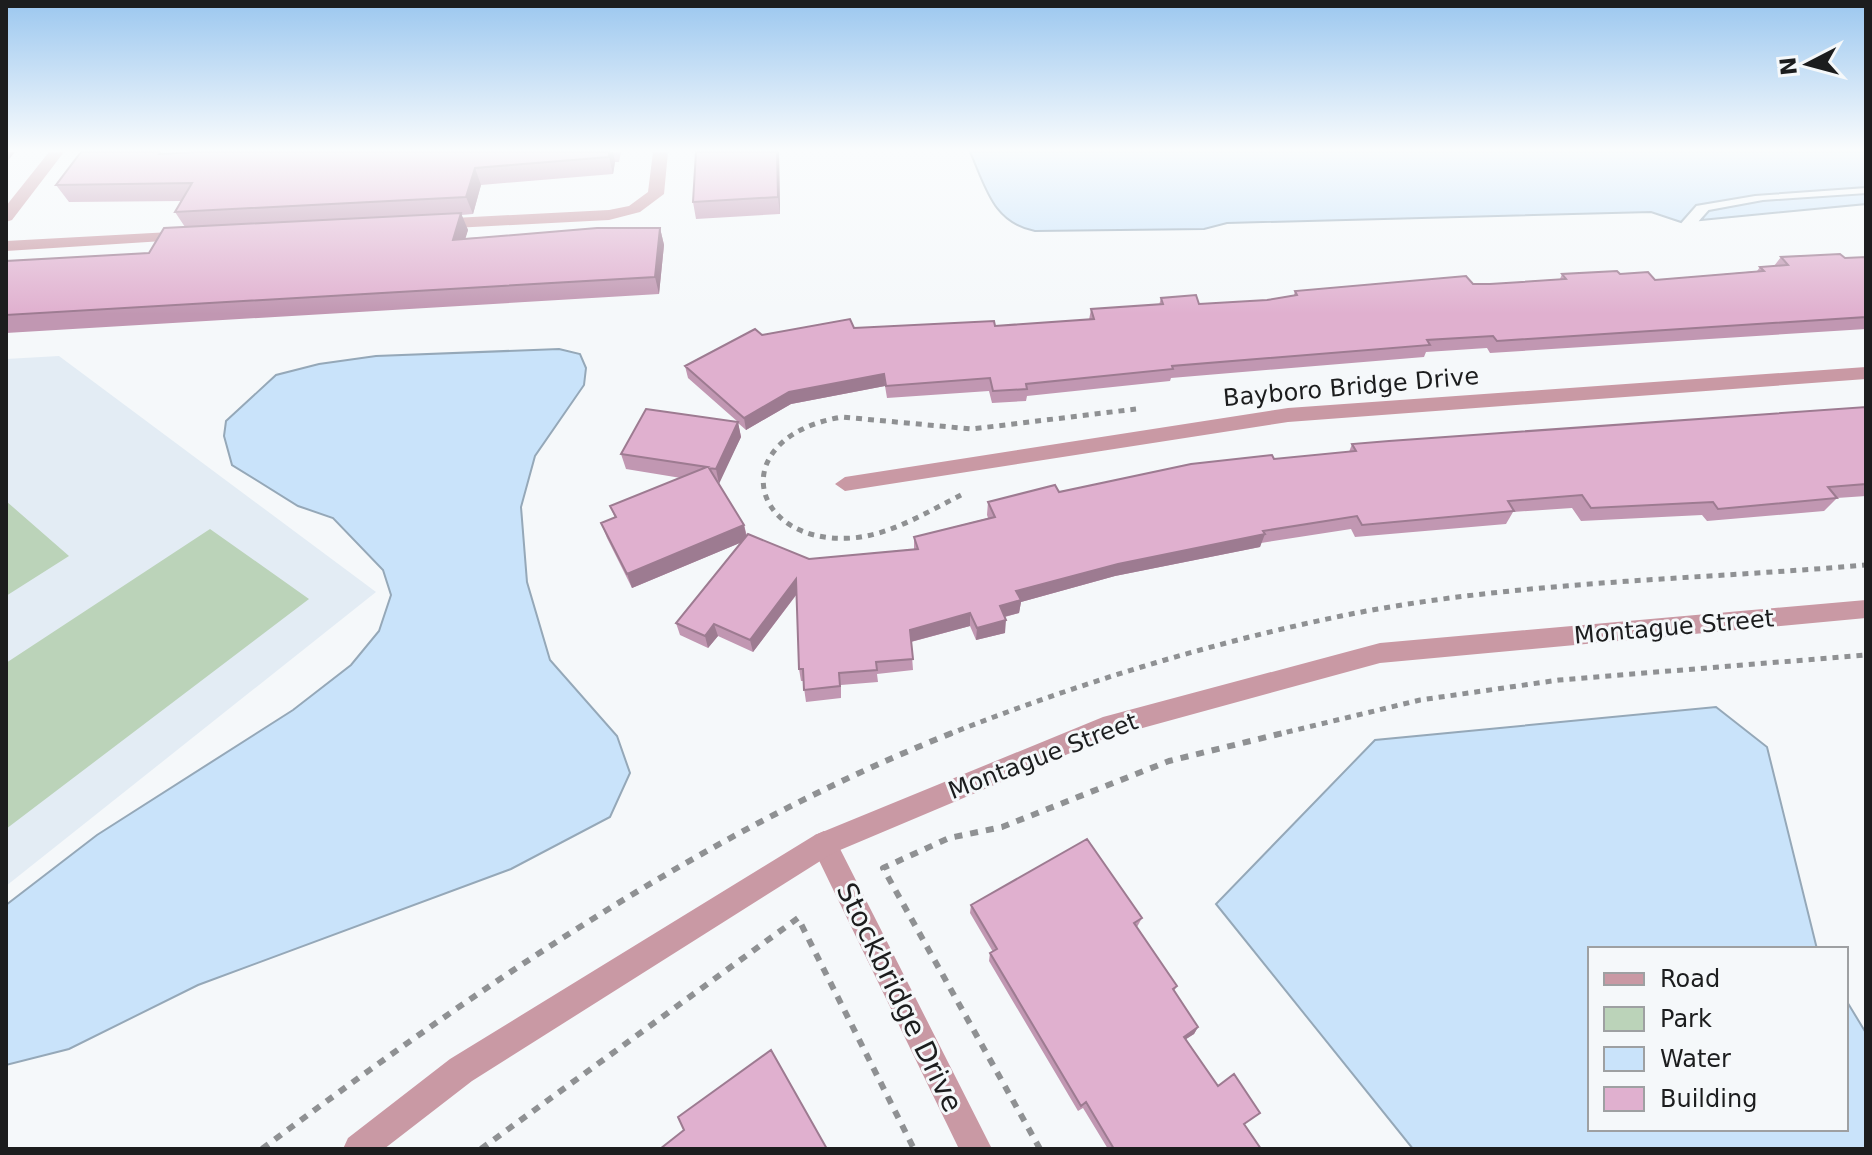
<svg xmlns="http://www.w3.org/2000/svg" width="1872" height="1155" viewBox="0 0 1872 1155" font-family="'DejaVu Sans',sans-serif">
<rect width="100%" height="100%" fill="#f5f8fa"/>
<path fill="#e3ecf4" d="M59,356L376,592L6,886V359Z"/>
<path fill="#bbd3b9" d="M6,501L69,556L6,596Z
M210,529L309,599L6,829V663Z"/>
<path fill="#c9e3fa" stroke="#95a8b8" stroke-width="2" d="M970,152H1866V187L1755,195L1696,205L1681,222L1651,212L1227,223L1204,229L1035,231C993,223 986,188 970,152Z
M1866,194V204L1701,220L1709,211L1763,201Z
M559,349L580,354L586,368L584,385L535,456L521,507L527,582L550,660L617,736L630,773L610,817L511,869L198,985L69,1049L6,1065V905L97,835L293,710L351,665L379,631L391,595L383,570L333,518L298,506L232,465L224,436L226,421L276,375L319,364L376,356Z
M1716,707L1767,747L1817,949H1590V1129H1846V1000L1866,1033V1149H1413L1216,904L1375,740Z"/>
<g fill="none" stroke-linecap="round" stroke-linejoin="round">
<path stroke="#8f9193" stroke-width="5" stroke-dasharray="6 6" stroke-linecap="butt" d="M961,495C927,512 891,535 852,538C748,545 724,437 842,417L972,429L1136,409
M947,735C1076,684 1206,644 1341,616C1513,581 1692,580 1866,565
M1275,735L1420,700L1559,680L1866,655"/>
<path stroke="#8f9193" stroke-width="6" stroke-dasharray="8 8" stroke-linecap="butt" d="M262,1149C478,988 701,833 952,733
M481,1149L798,918L914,1149
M1040,1149L883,868L949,838L1002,827L1169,761L1283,733"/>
<path fill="#c999a4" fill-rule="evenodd" d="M49,152H64L12,220L6,222V206Z
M653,152H668L664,194L640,212L609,220L435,229L427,224L435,219L609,210L629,206L648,192Z
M189,231L197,236L195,239L6,251V241Z
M1866,367V379L1288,422L845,491L835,484L845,477L1288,408Z
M824,831L833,835L992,1149H959L811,844L815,835Z"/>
<path fill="#c999a4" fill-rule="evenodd" d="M1866,600V618L1380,663L1106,738L833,853L472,1081L384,1149H343L348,1138L450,1059L815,835L1103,717L1380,643Z"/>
</g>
<path fill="#c197b2" d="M195,152H621L619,162H615L613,174L481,185L473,214L461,215L468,230L465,238L660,228L664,245L659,294L6,333V261L149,253L185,227L175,212L181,201L69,202L56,185Z
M779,152L780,214L696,219L693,202Z
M1781,257L1845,258L1866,257V329L1490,353L1487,348L1426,352L1424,357L1171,378L1170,381L1027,396L1026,401L992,403L989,391L887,398L885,386L791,404L746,430L738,423L741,437L718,483L744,525L747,536L809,559L914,549V537L988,518L987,515L988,502L1274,459L1349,452L1352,444L1866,407V496L1837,498L1824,511L1707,521L1702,515L1581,521L1572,508L1513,512L1506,524L1355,537L1351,529L1261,543L1260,547L1115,576L1021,602L1019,613L1005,617V633L976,640L970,626L911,642L913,670L877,674L878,682L841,685V698L806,702L803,681H801L799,669L797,594L753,652L718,636L708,648L680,635L676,623L742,542L632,588L607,538L601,523L615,518L610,506L681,478L626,469L621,454L738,422L688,378L685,366L762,335L854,328L995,326L1089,320L1091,309L1159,305L1161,298L1199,304L1267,300L1294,295L1295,291L1490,284L1560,279L1562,274H1620L1655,280L1757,271L1760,267L1774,266Z
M971,905L1142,918L1137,927L1177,986L1174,991L1198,1027L1194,1034L1186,1039L1261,1149H1108L1083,1108L1078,1111L989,961L990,953L993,952L970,913Z"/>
<path fill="#9d7b91" d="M6,152H15L6,163Z
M609,152H613L615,162L613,174L609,157Z
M777,152H779L780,214L778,197Z
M475,168L481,185L473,214L466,197Z
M461,213L468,230L460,257L453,240Z
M660,228L664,245L659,294L655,277Z
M884,374L885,386L791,404L746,430L744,418L789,392Z
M738,422L741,437L719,484L716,469Z
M744,525L747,540L632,588L627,574Z
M1265,534L1260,547L1115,576L1021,602L1019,613L999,618L1000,606L1016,591L1118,564Z
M796,579L799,591L753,652L750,640Z
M970,613V626L910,642V630Z
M1006,620L1005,633L976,640L977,628Z
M714,624L718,636L708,648L705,636Z
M1198,1027L1194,1034L1180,1043L1184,1037Z"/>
<path fill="#e0b0cf" stroke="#9d7b91" stroke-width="2" d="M81,152H160L159,154L195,152H609V157L475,168L466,197L175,212L192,183L56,185Z
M696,152H777L778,197L693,202Z
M461,213L453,240L597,228H660L655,277L6,315V261L149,253L164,228Z
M1840,254L1845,258L1866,257V317L1497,341L1493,336L1427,340L1430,345L1172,366L1173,369L1026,384L1027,389L993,391L990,378L886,386L884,374L789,392L744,418L685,366L755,329L762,335L850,319L854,328L994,321L995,326L1094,319L1091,309L1163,304L1161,298L1196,295L1199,304L1267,300L1297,295L1295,291L1466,276L1473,284H1490L1566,279L1562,274L1617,271L1620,274L1648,272L1655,280L1764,271L1760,267L1788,265L1781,257Z
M1866,407V484L1828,487L1837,498L1718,509L1713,502L1591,508L1582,495L1508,501L1514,511L1362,525L1357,516L1263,531L1265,534L1118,564L1016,591L1021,600L1000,606L1006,620L977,628L970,613L910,630L913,659L876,662L877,670L839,673L840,686L804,690L803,669H799L796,579L750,640L714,624L705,636L676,623L748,534L809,559L918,549L914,537L995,517L988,502L1055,485L1059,492L1191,464L1272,455L1274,459L1356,451L1352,444L1389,441Z
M646,409L738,422L716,469L709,468L744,525L627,574L601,523L616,517L610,506L707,467L621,454Z
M1087,839L1142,918L1134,923L1177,986L1173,989L1198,1027L1184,1037L1218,1086L1234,1074L1260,1113L1244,1124L1261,1149H1114L1086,1102L1081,1106L990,953L997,949L971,905Z
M771,1050L827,1149H660L684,1130L678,1117Z"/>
<linearGradient id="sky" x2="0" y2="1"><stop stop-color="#9bc7ef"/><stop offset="0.48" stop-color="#fafcfd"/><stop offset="1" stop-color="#fafcfd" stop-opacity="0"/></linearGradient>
<rect width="1872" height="314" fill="url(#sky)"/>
<g text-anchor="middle" stroke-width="6" stroke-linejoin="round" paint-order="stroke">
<g font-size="24" fill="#1c1d1e" stroke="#f5f8fa">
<text transform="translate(1351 387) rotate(-5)" y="8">Bayboro Bridge Drive</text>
<text transform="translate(1674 627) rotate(-5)" y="8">Montague Street</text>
<text transform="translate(1043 756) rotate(-21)" y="8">Montague Street</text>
</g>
<g font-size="28" fill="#1c1d1e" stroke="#f5f8fa">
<text transform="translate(900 997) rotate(64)" y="10">Stockbridge Drive</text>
</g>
</g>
<rect width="1872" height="1155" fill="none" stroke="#1c1d1e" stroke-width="16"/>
<rect x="1588" y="947" width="260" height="184" fill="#f5f8fa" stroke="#9ea0a2" stroke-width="2"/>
<rect x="1604" y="973" width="40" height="12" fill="#c999a4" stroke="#9ea0a2" stroke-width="2"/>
<text x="1660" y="987" font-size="24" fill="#1c1d1e">Road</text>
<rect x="1604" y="1007" width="40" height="24" fill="#bbd3b9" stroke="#9ea0a2" stroke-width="2"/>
<text x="1660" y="1027" font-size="24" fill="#1c1d1e">Park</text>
<rect x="1604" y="1047" width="40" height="24" fill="#c9e3fa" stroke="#9ea0a2" stroke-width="2"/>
<text x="1660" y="1067" font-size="24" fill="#1c1d1e">Water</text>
<rect x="1604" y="1087" width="40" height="24" fill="#e0b0cf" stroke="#9ea0a2" stroke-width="2"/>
<text x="1660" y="1107" font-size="24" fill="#1c1d1e">Building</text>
<g transform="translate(1808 64) rotate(264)" stroke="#f5f8fa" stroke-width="6" paint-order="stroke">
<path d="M0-6L14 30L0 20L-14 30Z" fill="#1c1d1e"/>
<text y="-12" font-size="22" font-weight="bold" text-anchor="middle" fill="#1c1d1e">N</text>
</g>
</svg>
